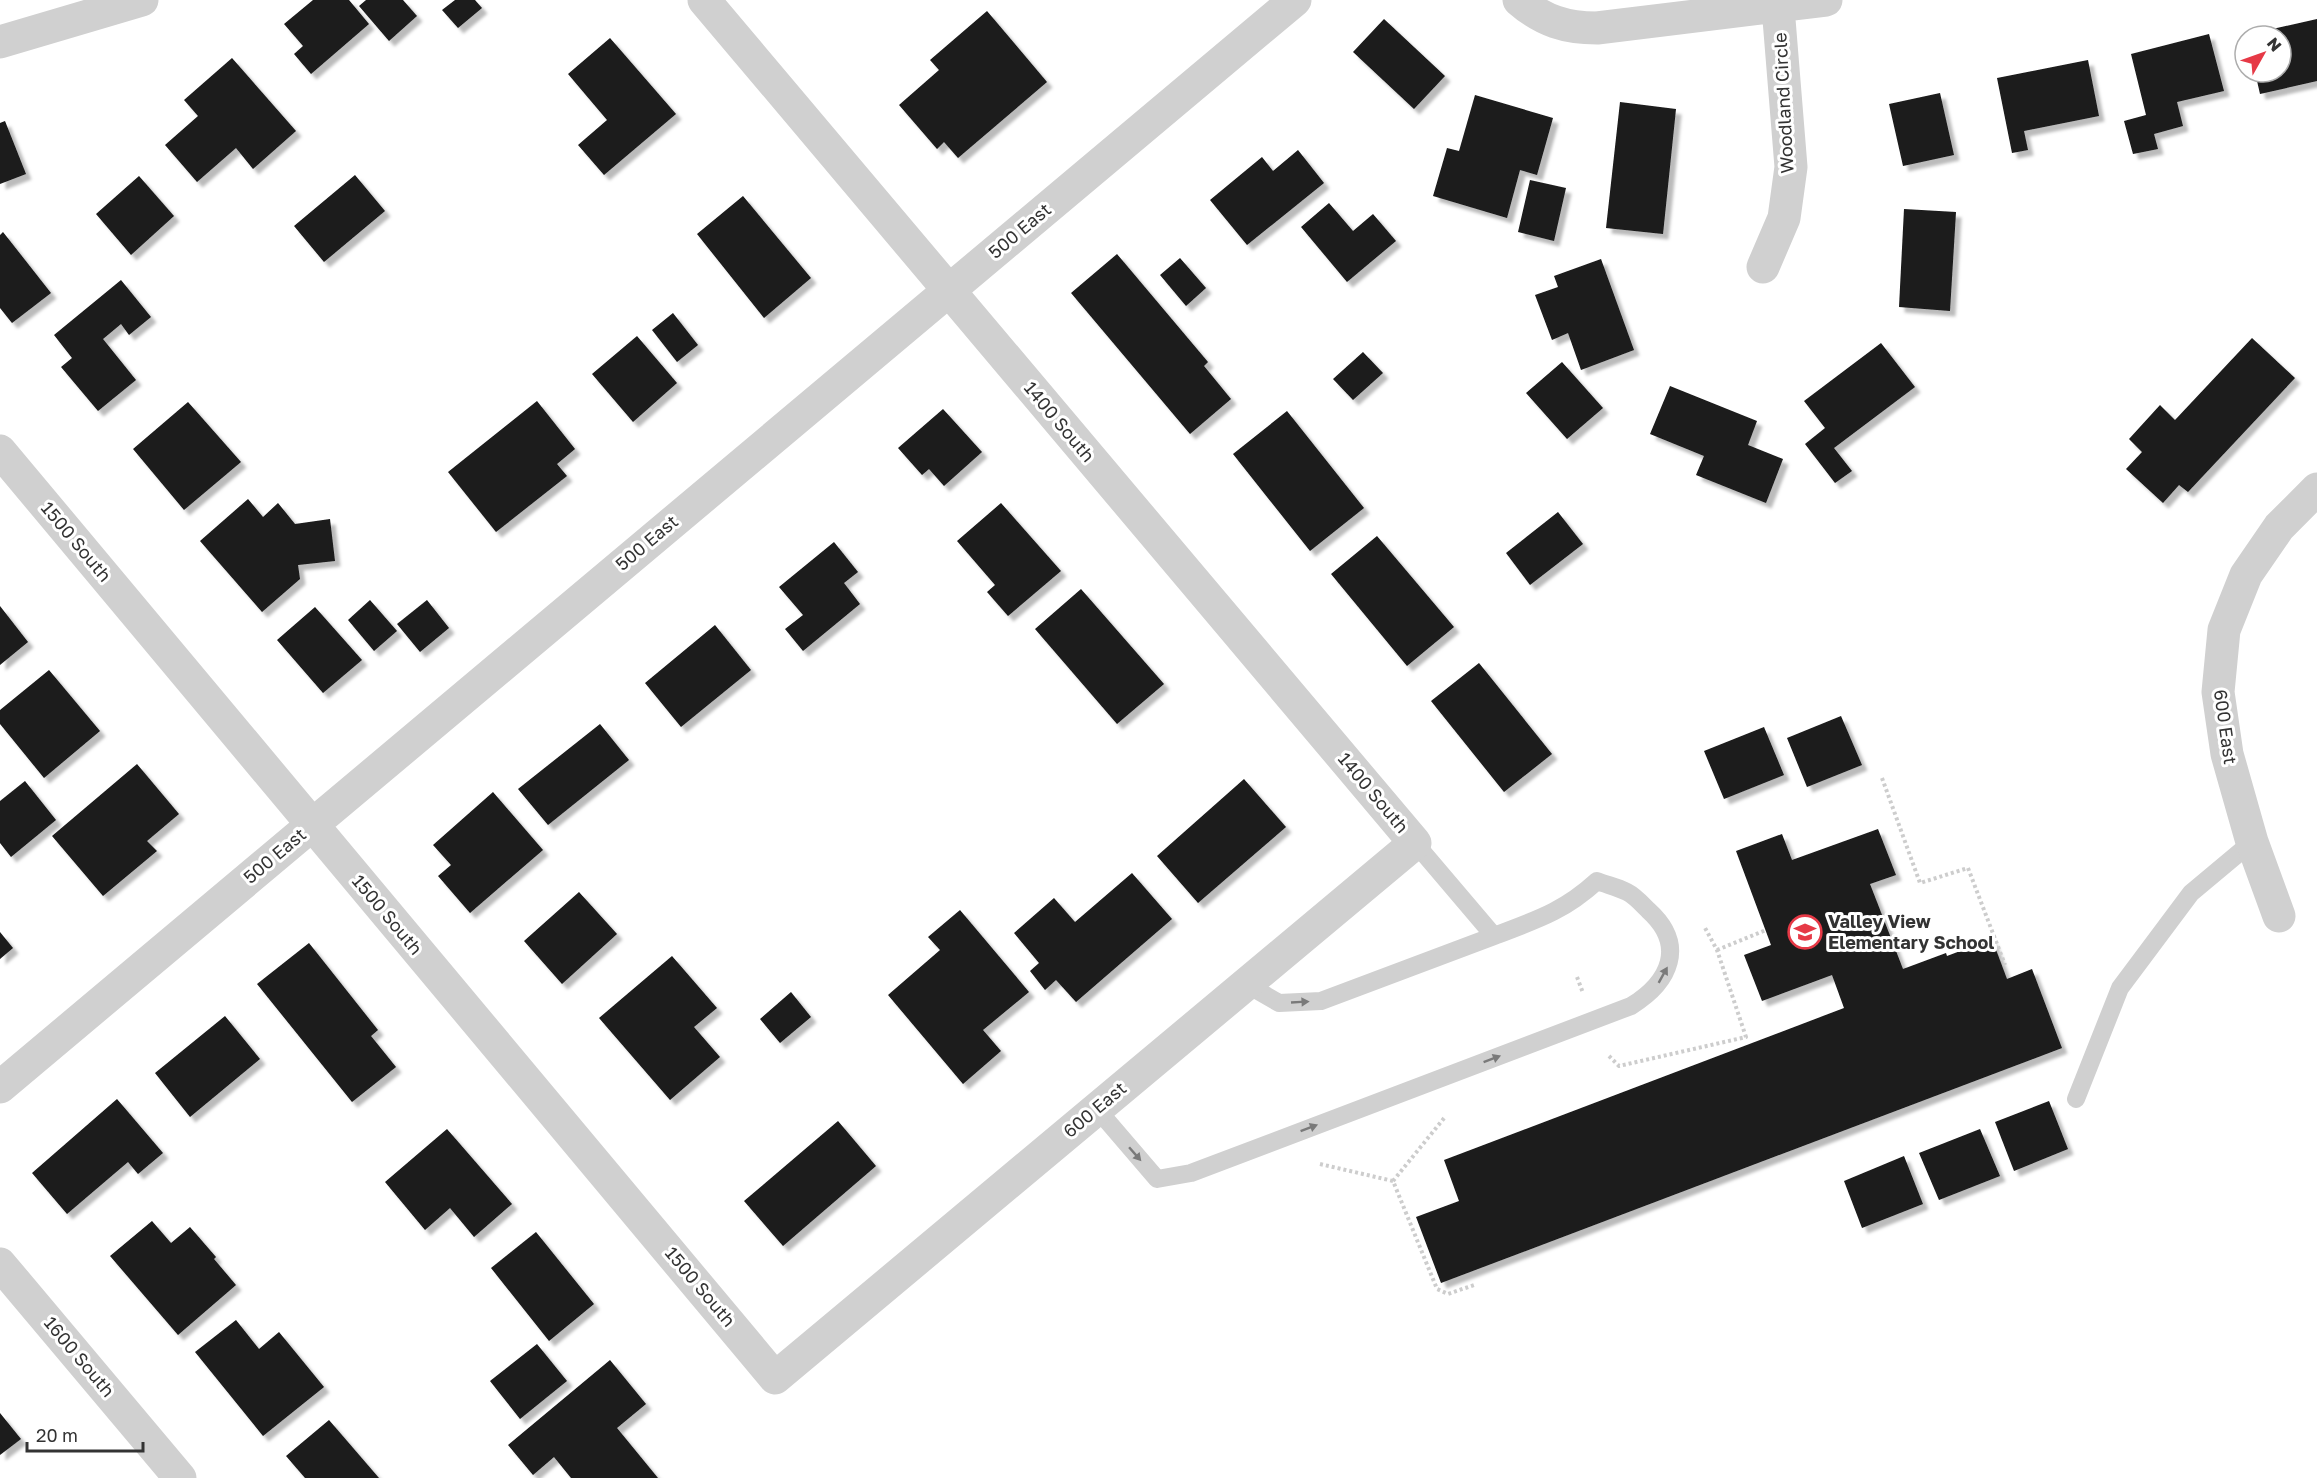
<svg xmlns="http://www.w3.org/2000/svg" width="2317" height="1478" viewBox="0 0 2317 1478" font-family="'Golos Text',sans-serif">
<defs>
<filter id="shadow"><feDropShadow dx="5.5" dy="5.5" stdDeviation="1.5" flood-color="#0004"/></filter>
</defs>
<rect width="100%" height="100%" fill="#fff"/>
<path fill="#1a1a1a" filter="url(#shadow)" d="M313,0H349L369,24L311,74L294,54L303,46L284,24Z
M366,0H403L417,16L389,41L359,6Z
M455,0H475L482,8L458,28L442,10Z
M987,11L1047,82L958,158L944,142L937,149L899,105L939,70L930,60Z
M1384,19L1445,76L1414,109L1353,52Z
M2317,19V81L2260,94L2255,72H2281V36L2246,35Z
M2209,34L2224,91L2177,102L2183,126L2154,134L2158,149L2133,154L2124,121L2146,115L2131,54Z
M610,38L676,114L604,175L578,145L607,120L568,74Z
M232,58L296,131L253,169L236,148L197,182L165,145L198,116L184,100Z
M2088,60L2099,116L2024,131L2028,150L2012,153L1997,78Z
M1940,93L1954,155L1903,166L1889,104Z
M1475,95L1553,118L1537,175L1520,170L1507,218L1433,196L1447,148L1459,151Z
M1620,102L1676,109L1663,234L1606,228Z
M5,121L26,174L0,184V123Z
M1298,150L1324,183L1247,245L1210,200L1262,157L1273,171Z
M355,175L385,211L324,262L294,226Z
M139,176L174,216L131,255L96,214Z
M1530,180L1566,188L1554,241L1518,232Z
M743,196L811,278L764,318L697,234Z
M1329,203L1353,231L1373,214L1396,241L1347,282L1301,227Z
M1904,209L1956,212L1950,311L1899,307Z
M3,232L51,293L12,323L0,308V235Z
M1117,254L1208,362L1204,366L1231,399L1190,434L1071,293Z
M1180,258L1206,288L1186,306L1160,275Z
M1601,259L1634,350L1581,370L1568,333L1552,340L1535,295L1558,287L1554,276Z
M121,280L151,317L129,335L121,324L103,339L136,380L98,411L61,367L72,358L54,335Z
M673,313L698,345L677,362L652,330Z
M637,336L677,383L633,422L592,374Z
M2252,338L2295,378L2188,492L2179,485L2163,503L2126,469L2142,452L2129,439L2160,405L2175,420Z
M1881,343L1915,387L1834,448L1852,471L1835,483L1805,444L1825,428L1804,401Z
M1363,352L1383,373L1353,400L1333,379Z
M1562,362L1603,408L1567,439L1526,393Z
M1670,386L1757,421L1748,445L1783,459L1766,503L1696,475L1704,456L1650,434Z
M537,401L575,449L557,464L567,476L496,532L448,472Z
M188,402L241,462L184,510L133,449Z
M943,409L982,452L944,486L929,469L922,475L898,448Z
M1287,411L1364,508L1310,551L1233,454Z
M248,499L263,517L278,503L295,524L330,519L335,561L298,565L300,579L262,612L200,541Z
M1001,503L1061,571L1008,616L987,592L995,585L957,541Z
M1558,512L1583,544L1530,585L1506,553Z
M1377,536L1454,627L1407,666L1331,574Z
M834,542L858,572L844,583L860,604L803,651L785,629L803,615L779,587Z
M1081,589L1164,684L1117,724L1035,629Z
M370,600L397,631L374,651L348,620Z
M427,600L449,628L420,652L397,624Z
M0,606L28,642L0,665Z
M315,607L362,660L323,693L277,640Z
M715,625L751,670L681,727L645,683Z
M1479,663L1552,754L1504,792L1431,701Z
M49,670L100,731L44,778L0,724V710Z
M1841,716L1862,765L1807,787L1787,738Z
M600,724L629,760L548,825L518,789Z
M1764,727L1784,775L1724,799L1704,751Z
M137,764L179,814L147,841L157,851L103,896L52,836Z
M1244,779L1286,827L1198,903L1157,856Z
M25,781L56,820L11,857L0,843V801Z
M493,792L543,850L470,913L438,876L451,865L433,845Z
M1878,829L1896,875L1870,884L1903,969L1946,953L1947,956L1992,939L2007,979L2032,969L2062,1048L1441,1283L1416,1217L1459,1201L1444,1160L1844,1008L1832,975L1762,1001L1744,955L1771,945L1736,851L1782,834L1792,860Z
M1132,873L1172,919L1076,1002L1056,980L1045,990L1030,971L1039,963L1014,933L1054,898L1075,922Z
M579,892L617,934L562,984L524,941Z
M960,910L1029,992L983,1030L1001,1051L963,1084L888,995L940,950L928,937Z
M0,932L13,948L0,959Z
M309,943L378,1030L371,1036L396,1067L352,1102L257,984Z
M672,956L717,1008L694,1027L720,1057L670,1100L599,1018Z
M791,992L811,1017L780,1043L760,1019Z
M225,1016L260,1059L190,1117L155,1073Z
M117,1099L163,1153L138,1174L128,1162L67,1214L32,1173Z
M2049,1101L2068,1149L2014,1171L1995,1122Z
M838,1121L876,1166L783,1246L744,1201Z
M447,1129L512,1204L474,1237L450,1208L425,1230L385,1182Z
M1980,1129L2000,1176L1939,1200L1919,1153Z
M1904,1156L1923,1204L1862,1228L1844,1181Z
M152,1221L171,1243L190,1227L216,1257L214,1259L236,1285L178,1335L110,1256Z
M536,1232L594,1304L549,1341L491,1268Z
M236,1320L259,1349L279,1332L324,1387L263,1436L195,1352Z
M537,1344L567,1381L520,1419L490,1381Z
M610,1360L646,1404L617,1428L658,1478H571L554,1457L533,1475L508,1445Z
M0,1413L21,1439L0,1455Z
M329,1420L379,1478H305L286,1456Z"/>
<g fill="none" stroke-linecap="round" stroke-linejoin="round">
<path stroke="#cdcdcd" stroke-width="4" stroke-dasharray="3 3" stroke-linecap="butt" d="M1882,778L1920,883L1968,868L2005,965
M1717,950L1766,930
M1577,977L1583,993
M1609,1056L1619,1066L1746,1037L1717,950L1704,926
M1320,1164L1393,1181L1437,1289L1448,1294L1474,1285
M1393,1181L1445,1117"/>
<path stroke="#d0d0d0" stroke-width="18" d="M1246,984L1279,1003L1321,1001L1494,936
M2076,1099L2120,988L2191,893L2252,842
M1097,1109L1157,1179L1191,1173L1631,1006C1670,982 1687,945 1648,910C1642,904 1635,896 1627,892C1617,887 1607,885 1597,881C1563,912 1536,920 1494,936L1415,843"/>
<path stroke="#d0d0d0" stroke-width="33" d="M1519,0C1543,21 1566,28 1597,28L1826,0
M0,42L142,0
M1763,267L1784,218L1791,167L1778,7
M0,451L775,1378L1415,843L704,0
M2279,916L2252,842L2227,754L2218,692L2224,630L2246,575L2279,527L2317,489
M0,1087L1295,0
M0,1264L180,1478"/>
</g>
<defs><path id="oneway-solid" d="M-6-.8H1V-3.2L6.5 0L1 3.2V.8H-6Z" transform="scale(1.5)"/></defs>
<g fill="#7a7a7a">
<use href="#oneway-solid" transform="translate(1663 975) rotate(-61)"/>
<use href="#oneway-solid" transform="translate(1300 1002) rotate(-3)"/>
<use href="#oneway-solid" transform="translate(1492 1059) rotate(-21)"/>
<use href="#oneway-solid" transform="translate(1309 1128) rotate(-21)"/>
<use href="#oneway-solid" transform="translate(1135 1154) rotate(49)"/>
</g>
<defs>
<g id="school-ring" transform="scale(1.725)"><circle r="9.5" fill="#fff" stroke="#e63946" stroke-width="1.5"/><path d="M0-5L7-2L0 1L-7-2ZM-4 1L0 2.5L4 1V4Q0 6-4 4Z" fill="#e63946"/></g>
</defs>
<g fill-rule="evenodd">
<use href="#school-ring" x="1805" y="932"/>
</g>
<g text-anchor="middle" stroke-width="6" stroke-linejoin="round" paint-order="stroke">
<g font-size="18" fill="#333" stroke="#fff">
<text transform="translate(1784 103) rotate(-93)" y="6">Woodland Circle</text>
<text transform="translate(1020 231) rotate(-40)" y="6">500 East</text>
<text transform="translate(1059 422) rotate(50)" y="6">1400 South</text>
<text transform="translate(76 542) rotate(50)" y="6">1500 South</text>
<text transform="translate(647 543) rotate(-40)" y="6">500 East</text>
<text transform="translate(2225 727) rotate(82)" y="6">600 East</text>
<text transform="translate(1373 793) rotate(50)" y="6">1400 South</text>
<text transform="translate(275 856) rotate(-40)" y="6">500 East</text>
<text transform="translate(387 915) rotate(50)" y="6">1500 South</text>
<text transform="translate(1095 1110) rotate(-40)" y="6">600 East</text>
<text transform="translate(700 1287) rotate(50)" y="6">1500 South</text>
<text transform="translate(79 1357) rotate(50)" y="6">1600 South</text>
</g>
<g font-size="18" font-weight="bold" fill="#333" stroke="#fff" text-anchor="start">
<text x="1828" y="928">Valley View<tspan x="1828" dy="21">Elementary School</tspan></text>
</g>
</g>
<g transform="translate(2263 54) rotate(50)"><circle r="28" fill="#ffffff" stroke="#adadad" stroke-width="1.5"/>
<path d="M0-4.5L10 22L0 15L-10 22Z" fill="#e63946"/>
<text y="-9" font-size="16" font-weight="bold" text-anchor="middle" fill="#333333">N</text>
</g>
<path d="M27 1442v9h116v-9" fill="none" stroke="#333333" stroke-width="3"/>
<text x="36" y="1442" font-size="18" fill="#333333" stroke="#ffffff" stroke-width="4.5" paint-order="stroke">20 m</text>
</svg>
